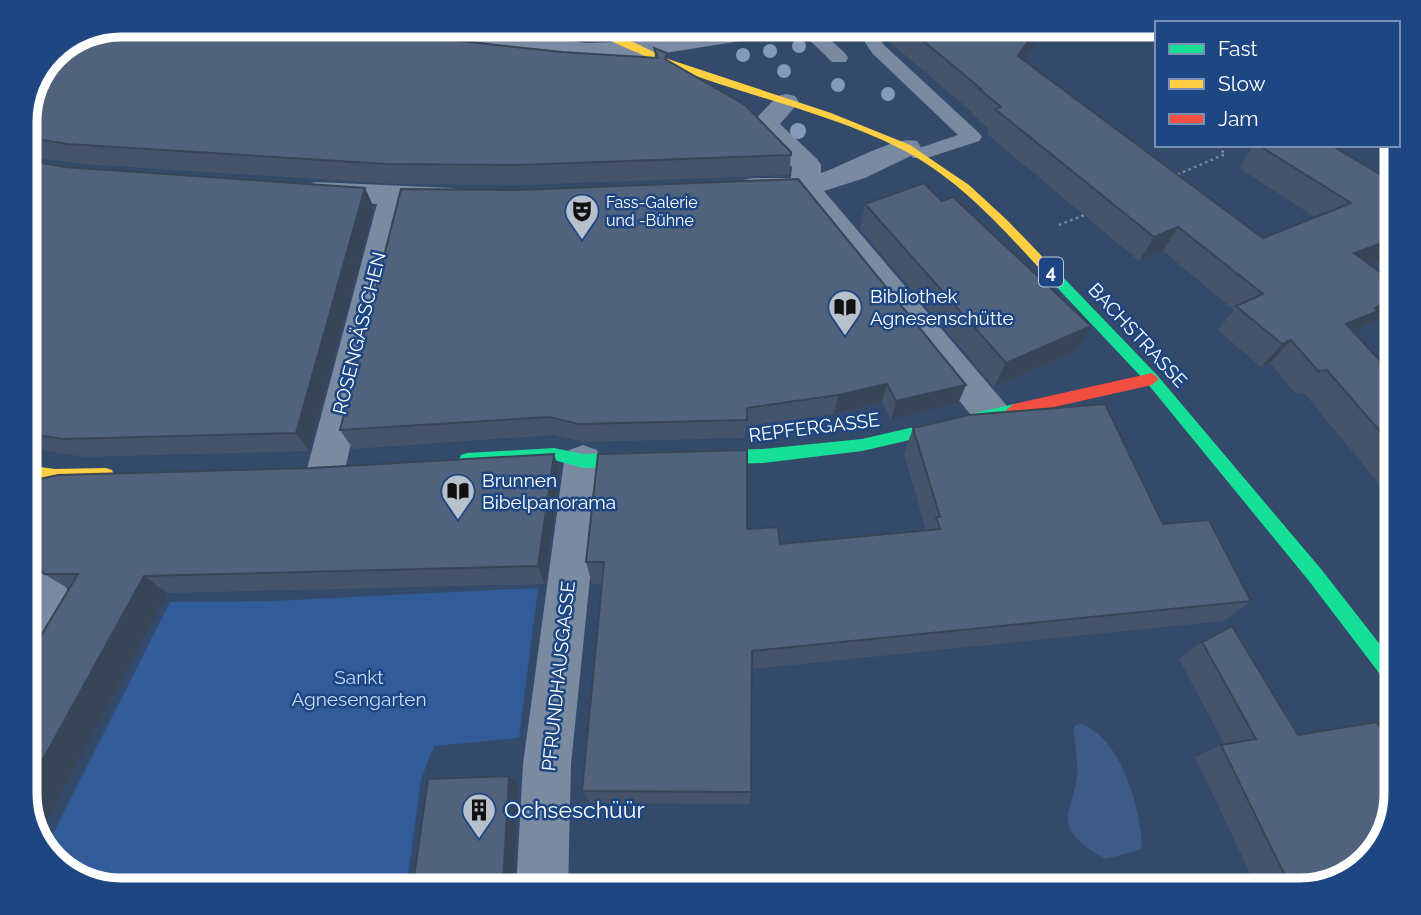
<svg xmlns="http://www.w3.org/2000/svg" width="1421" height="915" viewBox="0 0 1421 915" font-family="Raleway,sans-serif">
<rect width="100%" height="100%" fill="#344a6b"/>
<path fill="#315c99" d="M538,588L519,738L434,746L421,779L407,883L359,890H121L68,874L45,850L170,602L273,601Z"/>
<path fill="#3d5b86" d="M1082,724C1122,739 1141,810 1142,849L1106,859C1090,851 1065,835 1068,815C1070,802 1076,789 1077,776C1079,760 1073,743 1074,726Z"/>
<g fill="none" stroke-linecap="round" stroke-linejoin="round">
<path stroke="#7a8aa1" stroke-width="2.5" stroke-dasharray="2.5 3.5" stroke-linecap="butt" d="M1172,177L1225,154L1217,145
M1059,225L1087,214"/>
<path fill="#7a8aa1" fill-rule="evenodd" d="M813,24L846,54L848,58L846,62H832L794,25Z
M853,24H870L884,45L979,133L982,137L979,141L927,158H913L910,154L913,150L958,135L872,53Z
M25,560C48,562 66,583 75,603L44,665L32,670L25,667V635L41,605L25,588Z"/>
<path fill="#7a8aa1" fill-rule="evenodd" d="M399,24H462L586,43L640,41L752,24H815L812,29L803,31L640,57L586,59L411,31L402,29Z
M786,94L795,96L799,102L780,124L817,159L821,165V173C846,165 895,135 917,141L921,147L917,153L865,178L824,191L1007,406L1013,417L1007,428L994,432L981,428L797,196H753L743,194L738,187L743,180L753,178H791L792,167L751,124L777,96Z
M316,182L452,188L463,191L467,198L463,205L452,208L407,206L345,469L340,481L326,485L312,481L307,469L377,204L305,199L301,192L305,185Z
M583,445L597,450L602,461L571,764L568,890H516L523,764L564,461L569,450Z"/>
<path fill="#16e098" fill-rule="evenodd" d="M1054,271L1059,273L1157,375L1321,569L1396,665V688L1389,686L1309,581L1147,383L1049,279L1047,276Z
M1014,404L1022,410L1014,416L862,451L763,463L583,468L554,460L467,467L461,465L459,460L461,455L467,453L554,448L583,454L763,449L862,439Z"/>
<path fill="#ffcf43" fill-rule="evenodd" d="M583,24H596L668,59L831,113L910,145L969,185L1008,221L1061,276L1059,279H1049C1006,232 959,178 901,149C820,108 728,93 645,56C624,47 601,38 583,24Z
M25,465L55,469L106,468L112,470L114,475L112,480L106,482L55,483L25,479Z"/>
<path fill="#f24e42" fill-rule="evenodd" d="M1152,373L1159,379L1152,385L1014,416L1006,410L1014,404Z"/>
</g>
<g fill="#849ab8">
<circle cx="799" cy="46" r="7"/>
<circle cx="770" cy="51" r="7"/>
<circle cx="743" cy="55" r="7"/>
<circle cx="784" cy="71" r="7"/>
<circle cx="838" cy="85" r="7"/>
<circle cx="888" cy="94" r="7"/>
<circle cx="798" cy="131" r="8"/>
</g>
<path fill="#45546b" d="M121,24H441L445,39L562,52L655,58L654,48L667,53V60L791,152L789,175L524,185L394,184L82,164L25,156V115Z
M641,24H696L683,26L681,32L645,38Z
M895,24H1047L1045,31L1024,60L1263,238L1315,217L1239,168L1254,145H1331L1396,254L1369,264L1382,316L1365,325L1355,334L1396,378V504L1304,393L1296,394L1270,363L1261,367L1218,330L1234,310L1163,251L1139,261L987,134L989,129L972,114V112L891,43Z
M25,160L65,167L365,188L374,208L309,451L84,457L25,447Z
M401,189L966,385L958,403L891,420L882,402L834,414L746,426L745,438L583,442L554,435L353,449L340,430Z
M942,201L1091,326L1077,350L994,387L860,229L865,204Z
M913,428L1163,524L1251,601L1223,621L752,669L751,792L749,804L590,803L582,791L602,584H592L586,562L747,529L780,544L926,530L904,454Z
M554,454L560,474L545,584L167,593L37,840L25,800L69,589L44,574L31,559L25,558V482L311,468Z
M1202,642L1298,735L1300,890H1258L1195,757L1221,745L1224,744L1179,659Z"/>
<path fill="#384557" d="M434,24H441L445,39L423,37Z
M645,24H696L683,26L681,32L645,38Z
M1040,24H1047L1045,31L1010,80L1018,56Z
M365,188L374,208L309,451L296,433Z
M1178,227L1163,251L1139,261L1154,237Z
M1396,238V254L1332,278L1354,253Z
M1396,297V302L1382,316L1365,325L1355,334L1346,324Z
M1091,326L1077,350L994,387L1006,363Z
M1291,340L1270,363L1261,367L1282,344Z
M887,384L882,402L834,414L838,395Z
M966,385L958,403L891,420L896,401Z
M554,454L560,474L545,584L538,566Z
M144,576L167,593L37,840L25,800V792Z
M509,776L519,787L513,888L518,891H511L503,884Z"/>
<path fill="#50627c" stroke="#384557" stroke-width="2" d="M121,24H434L423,37L562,52L658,58L654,48L667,53L665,59L745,105L791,152V155L519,165L386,164L67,144L25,137V115L53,52Z
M903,24H1040L1018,56L1263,238L1351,203L1258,145H1331L1396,184V238L1354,253L1396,284V297L1375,308L1378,311L1346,324L1396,378V450L1327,370L1318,371L1291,340L1282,344L1236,306L1263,294L1178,227L1154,237L995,109L1001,107L979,89H981Z
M25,160L65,167L365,188L296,433L63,439L25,433Z
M798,179L966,385L896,401L887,384L838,395L747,408V420L579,424L549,417L340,430L401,189L519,190Z
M924,183L942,201L953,197L1091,326L1006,363L865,204Z
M1105,404L1163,524L1209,520L1251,601L752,651L751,792L582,791L604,562H586L598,454L747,450V529L778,527L780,544L940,529L936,517H940L913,428L969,415Z
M554,454L538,566L144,576L25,792V662L78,574H44L25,552V482L58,475L311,468Z
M1232,626L1298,735L1377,722L1396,753V794L1380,847L1348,878L1300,890H1292L1221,745L1256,739L1202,642Z
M509,776L503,884L512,887L511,891H412L428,779Z"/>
<defs>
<g id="theatre-pin" transform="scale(1.75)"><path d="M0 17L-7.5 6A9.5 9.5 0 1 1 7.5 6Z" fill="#b8c0cb" stroke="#1d4682"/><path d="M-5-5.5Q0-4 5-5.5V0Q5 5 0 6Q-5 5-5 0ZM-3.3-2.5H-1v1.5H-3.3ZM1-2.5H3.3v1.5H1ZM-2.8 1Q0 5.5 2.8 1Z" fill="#111"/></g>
<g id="library-pin" transform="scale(1.75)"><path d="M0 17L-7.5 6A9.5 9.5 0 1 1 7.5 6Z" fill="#b8c0cb" stroke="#1d4682"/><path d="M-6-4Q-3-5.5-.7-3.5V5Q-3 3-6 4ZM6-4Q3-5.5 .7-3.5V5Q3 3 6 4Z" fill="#111"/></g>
<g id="building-pin" transform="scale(1.75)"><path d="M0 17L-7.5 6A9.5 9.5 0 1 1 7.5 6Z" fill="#b8c0cb" stroke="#1d4682"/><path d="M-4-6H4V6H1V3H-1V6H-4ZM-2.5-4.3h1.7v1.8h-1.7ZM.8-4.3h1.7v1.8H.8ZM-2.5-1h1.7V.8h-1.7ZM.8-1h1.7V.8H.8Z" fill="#111"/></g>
</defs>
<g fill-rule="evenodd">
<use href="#theatre-pin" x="582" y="211"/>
<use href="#library-pin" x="845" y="307"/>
<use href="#library-pin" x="458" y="491"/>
<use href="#building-pin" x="479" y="810"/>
</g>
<g text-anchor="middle" stroke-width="5" stroke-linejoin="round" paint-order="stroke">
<g font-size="16" fill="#fff" stroke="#1d4682" text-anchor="start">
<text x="606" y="208">Fass-Galerie<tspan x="606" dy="18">und -Bühne</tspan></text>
</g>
<rect fill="#1d4682" stroke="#bbc8da" stroke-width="2" x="1039" y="257.5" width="24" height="29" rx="5"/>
<g font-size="18" font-weight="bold" fill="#fff">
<text x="1051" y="278">4</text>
</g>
<g font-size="19" fill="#fff" stroke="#1d4682" text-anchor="start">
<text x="870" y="303">Bibliothek<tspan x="870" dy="22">Agnesenschütte</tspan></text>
<text x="482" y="487">Brunnen<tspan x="482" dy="22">Bibelpanorama</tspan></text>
</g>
<g font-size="19" fill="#fff" stroke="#1d4682">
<text transform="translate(359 333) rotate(-76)" y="7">ROSENGÄSSCHEN</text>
<text transform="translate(1138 335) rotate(47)" y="7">BACHSTRASSE</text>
<text transform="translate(814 427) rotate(-7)" y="7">REPFERGASSE</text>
<text transform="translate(558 676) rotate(-84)" y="7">PFRUNDHAUSGASSE</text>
</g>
<g font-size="19" fill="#c6dbf7" stroke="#1d4682">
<text x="359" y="684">Sankt<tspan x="359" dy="22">Agnesengarten</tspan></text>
</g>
<g font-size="23" fill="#fff" stroke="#1d4682" text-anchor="start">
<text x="504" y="818">Ochseschüür</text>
</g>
</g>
<path d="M0 0H1421V915H0ZM121 37H1300A84 84 0 0 1 1384 121V794A84 84 0 0 1 1300 878H121A84 84 0 0 1 37 794V121A84 84 0 0 1 121 37Z" fill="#1d4682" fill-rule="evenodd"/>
<path fill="none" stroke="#fff" stroke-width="9" d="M121 37H1300A84 84 0 0 1 1384 121V794A84 84 0 0 1 1300 878H121A84 84 0 0 1 37 794V121A84 84 0 0 1 121 37Z"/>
<rect x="1155" y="21" width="245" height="126" fill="#1d4682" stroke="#7790b4" stroke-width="2"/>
<rect x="1169" y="44" width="35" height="10" fill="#16e098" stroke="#7790b4" stroke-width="2"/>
<text x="1218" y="56" font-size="21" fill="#ffffff">Fast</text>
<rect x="1169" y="79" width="35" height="10" fill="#ffcf43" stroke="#7790b4" stroke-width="2"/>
<text x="1218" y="91" font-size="21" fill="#ffffff">Slow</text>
<rect x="1169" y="114" width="35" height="10" fill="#f24e42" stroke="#7790b4" stroke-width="2"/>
<text x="1218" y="126" font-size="21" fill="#ffffff">Jam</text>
</svg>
